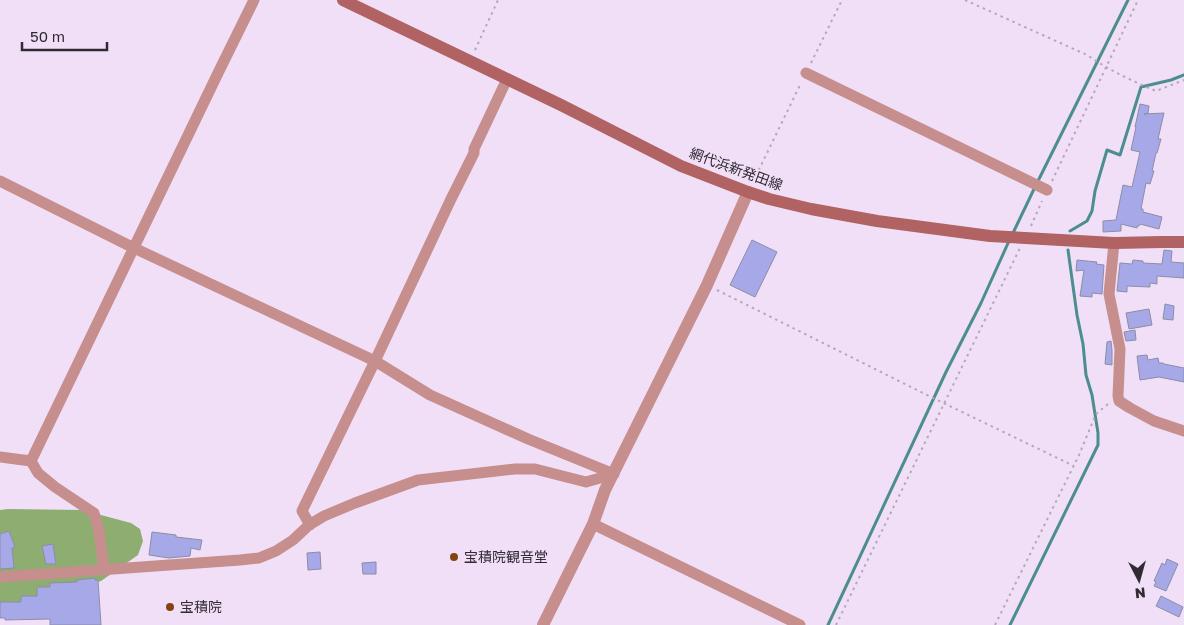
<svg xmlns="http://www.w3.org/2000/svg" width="1184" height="625" viewBox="0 0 1184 625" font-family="'Golos Text','Noto Sans JP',sans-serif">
<rect width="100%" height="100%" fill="#f1dff7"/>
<path fill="#8ead71" d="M8,509L82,510L131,523L140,529L143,541L138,555L101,581L0,612V510Z"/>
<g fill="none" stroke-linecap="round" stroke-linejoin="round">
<path stroke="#4c8d8f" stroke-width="3" d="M1038,181L1128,0
M1070,231L1087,221L1092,211L1095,191L1107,150L1120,155L1141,87L1171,80L1184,75
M1013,233L1035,187
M828,625L946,372L981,303L1009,241
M1010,625L1098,445V433L1092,395L1086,375L1083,344L1077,315L1068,250"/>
</g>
<path fill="#a7a8e7" stroke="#8c8da6" d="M1140,104L1149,106L1148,113L1144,114L1164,113L1158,139H1161L1157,153H1156L1152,171H1154L1150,184L1146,183L1141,209H1143V212L1162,217L1159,229L1140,224L1139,226H1137V228L1121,224V231L1103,232V221L1116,220L1123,185L1132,187L1140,152L1131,150L1136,127H1135Z
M752,240L777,252L755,297L730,285Z
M1164,250L1172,251L1171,262L1184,263V278L1157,276V284L1150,283V287L1127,286V292L1117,291L1120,263L1132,264L1133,260L1143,261V263L1162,264Z
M1077,260L1097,262L1096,264L1104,265L1102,294L1092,293V297L1080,296L1084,270L1076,271Z
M1165,304L1174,306L1173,320L1163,319Z
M1149,309L1152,325L1129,329L1126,313Z
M1135,330L1136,340L1126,341L1124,332Z
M1111,341L1112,350V365L1105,364L1107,342Z
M1147,355L1148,360L1158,358L1159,363H1163L1164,364L1184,368V382L1159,377L1140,380L1137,356Z
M9,531L15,547L12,548L14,568L0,569V534Z
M152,532L176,535V537L202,540L200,550L191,548L190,556L169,558L149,555Z
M53,544L56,564H46L42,546Z
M320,552L321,569L308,570L307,553Z
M1167,559L1178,564L1166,591L1154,586L1156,582L1154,581L1162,563L1165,565Z
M376,562V574H363L362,563Z
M95,578V580H98L101,625H50V619L5,620V618H0V602H21V596H37V587H50V583L77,582V580Z
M1161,596L1183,607L1179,617L1156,606Z"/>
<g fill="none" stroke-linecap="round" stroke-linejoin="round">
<path stroke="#b5a7ba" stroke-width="2" stroke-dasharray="2.5 4" stroke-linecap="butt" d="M965,0L1087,55C1109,70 1132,81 1156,91L1184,80
M475,50L498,0
M811,63L842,0
M1052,181L1138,0
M753,182L801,83
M1031,226L1042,201
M717,290L931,397L1074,466
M836,625L1020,248
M995,625L1079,455L1096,414L1108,404"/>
<path stroke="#c68e8d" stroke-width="11" d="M806,73L1047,190
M0,181L134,248L375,361L430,395L528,439L614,474
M1114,243L1109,294L1120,349L1118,396L1119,401L1130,408L1154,421L1184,431
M0,457L31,461
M593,524L800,625
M310,525L302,511L375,361L451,199L474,153V149L507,79
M104,570L99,531L94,513L55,487L38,473L31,461L219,71L254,0
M0,577L240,560L259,558L276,551L293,540L309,525L324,516L355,503L418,480L515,469H535L586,482L614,474"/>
<path stroke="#c68e8d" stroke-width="12" d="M543,625L593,524L605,490L707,285L748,192"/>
<path stroke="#b16262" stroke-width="12" d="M343,0L561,105L681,166L748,192L769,199L811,209L877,221L990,236L1114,243L1162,242H1184"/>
</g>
<g fill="#854313" stroke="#f1dff7" stroke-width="2">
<circle cx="454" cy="557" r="5"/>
<circle cx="170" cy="607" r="5"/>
</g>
<g text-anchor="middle" stroke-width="4" stroke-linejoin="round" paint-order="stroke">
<g font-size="14" fill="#312a33" stroke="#f1dff7">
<text transform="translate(736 169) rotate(20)" y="5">網代浜新発田線</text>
</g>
<g font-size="14" fill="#312a33" stroke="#f1dff7" text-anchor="start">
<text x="464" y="562">宝積院観音堂</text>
<text x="180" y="612">宝積院</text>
</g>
</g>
<g transform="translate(1139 580) rotate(174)" stroke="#f1dff7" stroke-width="4" paint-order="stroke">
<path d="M0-4L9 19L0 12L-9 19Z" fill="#312a33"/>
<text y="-8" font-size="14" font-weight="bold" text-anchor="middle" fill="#312a33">N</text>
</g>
<path d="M22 42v8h85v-8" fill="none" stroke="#312a33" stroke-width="2.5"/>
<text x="30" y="42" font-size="15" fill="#312a33" stroke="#f1dff7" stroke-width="4" paint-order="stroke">50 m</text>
</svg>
